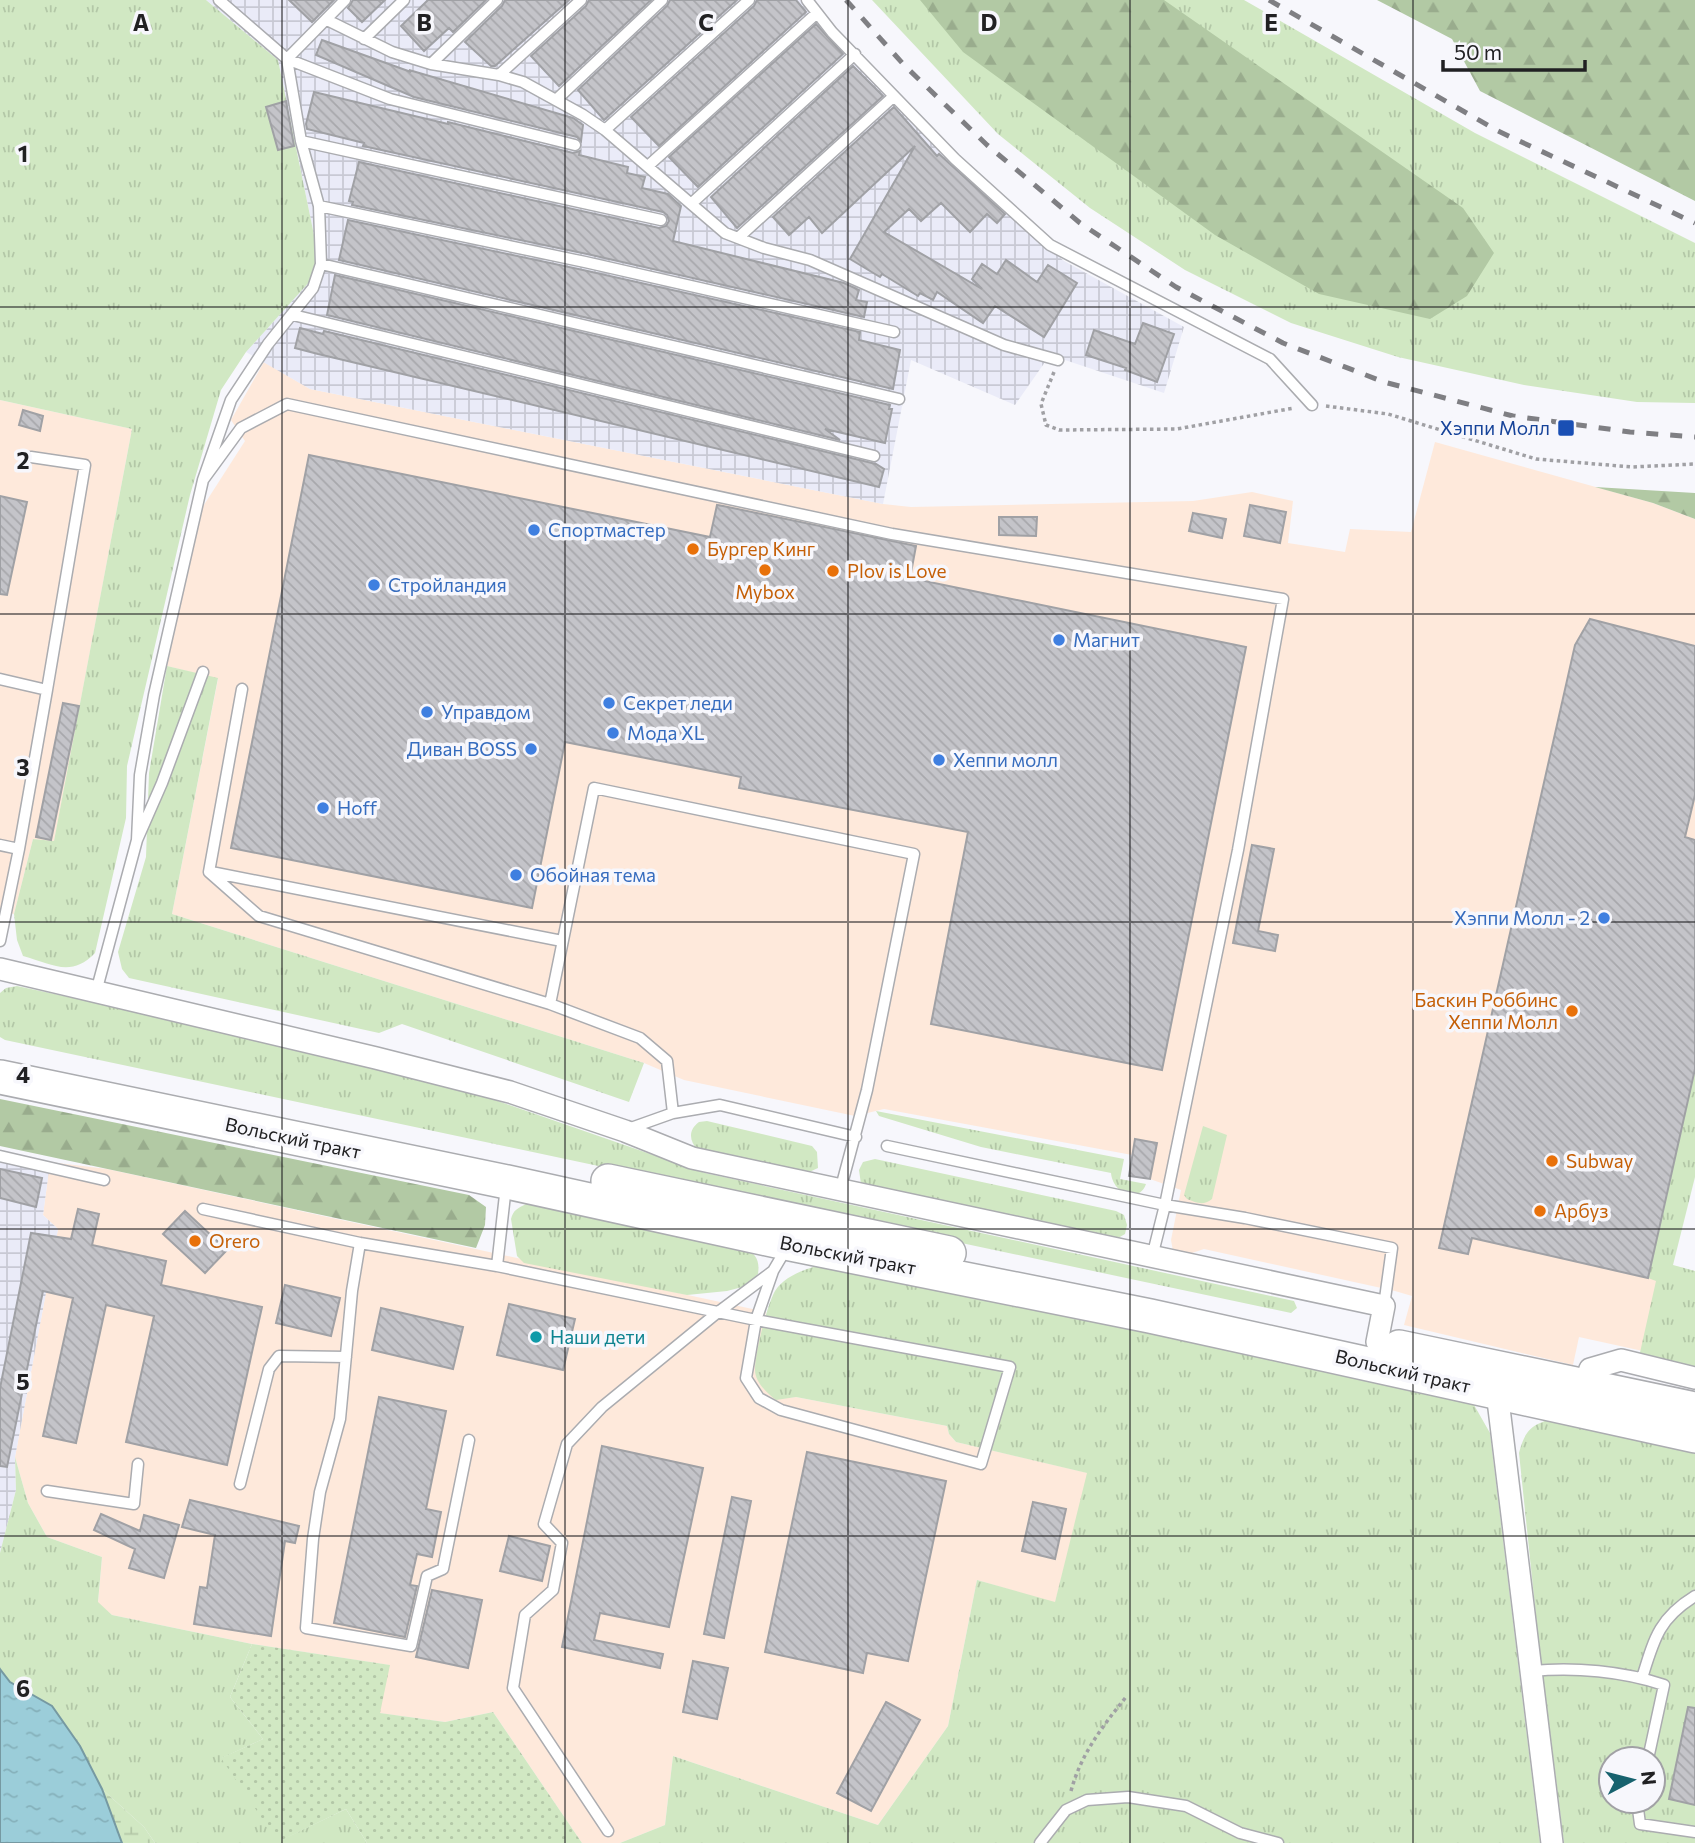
<svg xmlns="http://www.w3.org/2000/svg" width="1695" height="1843" viewBox="0 0 1695 1843" font-family="Commissioner,sans-serif">
<defs>
<pattern id="industrial-grid" width="8" height="8" patternUnits="userSpaceOnUse" patternTransform="scale(1.75)"><rect width="8" height="8" fill="#eaebf8"/><path d="M0 4h8M4 0v8" fill="none" stroke="#c8c9d4"/></pattern>
<pattern id="grass-tufts" width="24" height="20" patternUnits="userSpaceOnUse" patternTransform="scale(1.75)"><rect width="24" height="20" fill="#d1e8c3"/><path d="M3 7l-1-3M5 7V3M7 7l1-3M15 17l-1-3M17 17v-4M19 17l1-3" fill="none" stroke="#b3c7a7"/></pattern>
<pattern id="forest-firs" width="22" height="20" patternUnits="userSpaceOnUse" patternTransform="scale(1.75)"><rect width="22" height="20" fill="#b2c9a4"/><path d="M5 1l3.5 6h-7zM16 11l3.5 6h-7z" fill="#99ac8d"/></pattern>
<pattern id="wetland-marsh" width="20" height="14" patternUnits="userSpaceOnUse" patternTransform="scale(1.75)"><rect width="20" height="14" fill="#d1e8c3"/><path d="M1 5h8M5 5V1M11 12h8M15 12V8" fill="none" stroke="#b3c7a7"/></pattern>
<pattern id="garden-dots" width="8" height="8" patternUnits="userSpaceOnUse" patternTransform="scale(1.75)"><rect width="8" height="8" fill="#d1e8c3"/><path d="M2 2h.1M6 6h.1" fill="none" stroke="#b3c7a7" stroke-width="1.8" stroke-linecap="round"/></pattern>
<pattern id="water-ripples" width="26" height="14" patternUnits="userSpaceOnUse" patternTransform="scale(1.75)"><rect width="26" height="14" fill="#9bcdd9"/><path d="M2 4q2-2 4 0t4 0M15 11q2-2 4 0t4 0" fill="none" stroke="#85b0ba"/></pattern>
<pattern id="building-back-hatch" width="6" height="6" patternUnits="userSpaceOnUse" patternTransform="scale(1.75)"><rect width="6" height="6" fill="#c4c4c9"/><path d="M-1 5l2 2M0 0l6 6M5-1l2 2" fill="none" stroke="#a8a8ac"/></pattern>
</defs>
<rect width="100%" height="100%" fill="#f7f7fc"/>
<path fill="#fee9db" d="M264,362L310,389L883,504L911,507L1193,501L1252,492L1293,501L1288,543L1345,552L1350,529L1411,532L1435,442L1653,503L1695,519V1069L1652,1261L1684,1268L1670,1357L1579,1337L1573,1365L1404,1325L1412,1296L1395,1291L1204,1249L1186,1255L1173,1251L1171,1240L1181,1190L1150,1179L1129,1176L1132,1155L884,1109L855,1116L684,1080L644,1063L172,914L218,679L167,666L202,508L245,441L231,420Z
M0,400L132,429L54,842L33,839L14,914L0,911Z
M50,1162L107,1169L766,1312L755,1371L776,1399L796,1397L947,1426L949,1434L956,1442L1088,1473L1055,1603L977,1580L948,1726L878,1825L673,1756L665,1825L620,1843H582L493,1712L445,1722L379,1713L389,1665L252,1644L112,1615L98,1603L102,1557L47,1537L28,1503L15,1457L58,1229L43,1215Z"/>
<path fill="url(#industrial-grid)" d="M206,0H813L841,36L1017,218L1064,261L1184,327L1164,393L1050,355L1015,405L911,360L883,504L310,389L246,352L321,269L278,60Z
M0,1150L50,1162L43,1215L58,1229L15,1457L16,1490L0,1553Z"/>
<path fill="url(#grass-tufts)" fill-rule="evenodd" d="M0,0H206L278,60L321,269L246,352L221,390L190,495L127,766L126,818L95,953C71,978 52,964 23,956L17,940L14,914L33,839L54,841L132,429L0,400Z
M872,0H1244L1475,133L1695,243V403L1637,402L1524,385L1398,357L1291,323L1185,270L1090,208L998,134Z
M167,666L218,678L172,914L644,1063L629,1102L402,1024L379,1033L129,978L122,969L118,952L146,857L149,773Z
M17,986L364,1060L478,1094L705,1173L1294,1301L1297,1308L1291,1313L5,1040L0,1037V993L6,988Z
M1695,1069V1177L1673,1265L1695,1271V1369L1639,1357L1656,1281L1648,1278Z
M876,1111L1124,1159L1120,1179L1146,1184C1139,1204 1113,1194 1111,1173L981,1147L879,1116Z
M707,1121L812,1146L817,1152L818,1168L805,1174L698,1150C689,1141 688,1130 699,1122Z
M1203,1126L1227,1135L1212,1199C1203,1206 1197,1203 1187,1199L1184,1195Z
M875,1159L1116,1211L1124,1215L1127,1225L1125,1234L1113,1241L861,1184L859,1170L863,1162Z
M526,1204L745,1247C756,1255 760,1260 758,1274L746,1286L727,1291L687,1295L524,1263L517,1256L511,1219C513,1210 518,1208 526,1204Z
M827,1263L1456,1394L1474,1405L1490,1433L1540,1843H620L665,1825L673,1756L878,1825L948,1726L977,1580L1055,1602L1087,1473L956,1442L949,1434L947,1426L796,1397L776,1400C767,1393 755,1382 755,1370C755,1353 767,1305 775,1291C786,1274 809,1268 827,1263Z
M1558,1416L1695,1445V1843H1564L1539,1645L1519,1453C1526,1426 1534,1425 1558,1416ZM1611,1759H1653V1801H1611Z
M15,1457L28,1503L47,1537L102,1557L98,1602L112,1615L252,1644L230,1697L263,1739L222,1758L279,1841L346,1809L367,1843H155L144,1827L102,1789L80,1746L52,1706L10,1682L0,1669V1553L16,1490Z"/>
<path fill="url(#forest-firs)" d="M920,0H1164L1463,208L1494,253L1467,296L1430,319L1319,294L1215,235L963,52Z
M1377,0H1695V201L1480,91L1452,39Z
M1595,487L1695,493V519L1653,503Z
M0,1099L469,1195L486,1207L485,1225L476,1248L0,1146Z"/>
<path fill="url(#wetland-marsh)" d="M102,1789L144,1827L155,1843H122Z"/>
<path fill="url(#garden-dots)" d="M252,1644L390,1665L380,1713L445,1722L493,1712L582,1843H367L346,1809L278,1842L221,1758L263,1739L230,1697Z"/>
<path fill="url(#water-ripples)" stroke="#7699a2" stroke-width="2" d="M0,1669L10,1682L52,1706L80,1746L102,1789L122,1843H0Z"/>
<path fill="url(#building-back-hatch)" stroke="#a0a1a5" stroke-width="2" d="M289,0H334L312,22Z
M353,0H385L362,22L348,8Z
M428,0H486L453,32L449,28L424,51L401,26Z
M505,0H569L495,66H491L465,42L502,6Z
M589,0H651L559,86L531,56L586,6Z
M670,0H737L604,120L578,90L667,6Z
M757,0H796L806,12L659,146L631,117L754,6Z
M816,24L843,54L698,187L669,157Z
M322,40L411,72L409,70L573,118L583,125L581,141L577,137L414,97L316,55Z
M853,66L883,96L737,228L711,197Z
M314,92L448,124V122L573,153L580,151L579,155L628,167L627,173L645,177L642,188L668,194L681,206L673,241L844,283L859,290L856,300L867,302L864,317L587,254L352,205L353,202L349,201L359,162L659,228L666,226L669,221L667,215L663,212L363,146L364,143L307,129L306,124Z
M286,101L294,146L278,150L266,107Z
M894,107L937,156L939,154L1005,214L997,223L987,214L970,232L941,203L921,221L909,209L884,232L982,289L972,279L982,264L997,274L1006,260L1037,282L1048,265L1077,283L1044,337L995,306L983,323L937,292L933,300L920,293L918,296L882,274L880,277L850,259L915,146L822,233L809,217L789,235L773,217Z
M348,220L583,270L860,332L859,340L900,350L893,389L339,260Z
M335,275L890,405L889,409H892L885,443L825,429L840,440L327,315Z
M1143,323L1174,334L1157,382L1125,370L1126,368L1086,355L1094,330L1135,344Z
M300,328L323,334L324,331L876,464L884,469L879,487L318,354L295,348Z
M23,410L43,416L40,431L19,425Z
M309,455L710,537L717,505L723,506L916,546L910,578L1246,647L1162,1070L931,1024L968,832L739,788L741,777L565,742L532,908L231,848Z
M0,496L27,502L7,595L0,594Z
M1250,505L1286,512L1280,543L1244,536Z
M1193,513L1226,519L1222,538L1189,531Z
M999,517H1037L1036,536L999,535Z
M1590,619L1695,646V795L1685,837L1695,840V1069L1648,1278L1472,1238L1468,1254L1439,1248L1575,645Z
M63,703L79,706L51,840L36,837Z
M1252,845L1274,849L1258,931L1278,935L1275,951L1233,943Z
M1135,1139L1157,1143L1150,1179L1129,1176Z
M0,1169L42,1178L36,1207L0,1198Z
M78,1209L99,1214L92,1245L166,1261L161,1285L262,1307L227,1465L126,1442L154,1316L106,1305L76,1443L43,1436L73,1298L43,1291L7,1467L0,1466V1388L31,1233L71,1239Z
M185,1211L227,1250L205,1273L163,1234Z
M285,1285L340,1298L331,1336L276,1323Z
M509,1304L575,1319L563,1370L497,1355Z
M381,1308L463,1327L453,1369L372,1350Z
M379,1397L446,1411L426,1509L441,1512L432,1557L417,1554L410,1585L417,1586L405,1637L334,1623Z
M602,1446L703,1468L669,1627L600,1613L594,1640L663,1654L660,1668L562,1647Z
M807,1452L946,1481L908,1661L867,1653L863,1673L765,1652Z
M732,1497L751,1501L724,1638L704,1634Z
M190,1500L299,1526L295,1543L285,1541L271,1636L194,1624L200,1587L207,1588L215,1535L182,1527Z
M1033,1502L1066,1509L1055,1559L1022,1551Z
M101,1514L140,1531L144,1515L179,1525L164,1578L129,1568L135,1549L94,1530Z
M509,1536L550,1546L542,1581L500,1571Z
M432,1590L482,1600L468,1668L416,1657Z
M693,1661L728,1668L717,1719L683,1712Z
M886,1702L920,1720L871,1811L837,1793Z
M1688,1707L1695,1708V1805L1669,1799Z"/>
<g fill="none" stroke-linecap="round" stroke-linejoin="round">
<g stroke="#abacb0" stroke-width="13">
<path id="lane" d="M345,0L287,59L390,99L575,145
M807,0L832,32L955,159L1050,245L1270,359L1312,405
M327,20L392,52L431,64L499,75L523,82L583,115L605,130L725,233L764,248L810,260L1004,345L1058,360
M364,39L404,0
M431,64L497,0
M499,75L581,0
M556,100L662,0
M605,130L749,0
M301,141L661,220
M648,166L817,13
M692,203L855,54
M319,206L585,262L894,332
M738,238L894,96
M321,264L899,399
M293,315L874,456
M31,457L85,465L47,690
M203,480L241,428L287,404L892,534L1283,599L1238,850L1165,1205L1152,1257
M0,679L47,690L19,849L0,941
M242,689L209,872L259,916L550,1004L640,1038L667,1061L673,1113
M137,840L140,775L154,695L203,480L231,400L268,344L313,288L321,264L319,206L301,141L287,59L219,0
M0,845L19,849
M211,872L562,941
M96,992L137,840L162,783L203,672
M550,1004L594,788L914,854L867,1090L840,1191
M628,1129L673,1113L720,1105L856,1137
M887,1146L1165,1205L1245,1218L1392,1248L1384,1306
M0,1156L104,1180
M203,1209L360,1243L497,1266L756,1320L1010,1367L981,1464L781,1410L759,1398L746,1378L756,1320L773,1271
M360,1243L352,1291L340,1419L320,1492L313,1539L306,1628L411,1646L427,1576L443,1569L469,1440
M497,1266L506,1186
M240,1484L269,1369L279,1356L346,1357
M47,1491L134,1504L138,1464
M1532,1671C1574,1667 1623,1671 1664,1685L1648,1759
M1642,1678C1654,1639 1659,1618 1695,1596
M1639,1801L1638,1809L1640,1824L1695,1832
M608,1831L513,1688L525,1615L553,1590L562,1543L544,1524L567,1444L602,1407L717,1313L773,1271L786,1249
M1040,1843L1066,1810L1087,1800L1128,1797L1186,1806L1240,1833L1278,1843"/>
</g>
<g stroke="#abacb0" stroke-width="24">
<path id="street" d="M0,969L376,1058L510,1092L625,1131L692,1158L1384,1306L1377,1342
M1584,1386L1590,1369L1621,1360L1695,1378
M1497,1392L1552,1843"/>
</g>
<g stroke="#abacb0" stroke-width="36">
<path id="primary" d="M0,1077L507,1182L790,1244L1150,1316L1695,1436
M608,1181L949,1253
M1399,1347L1695,1409"/>
</g>
<path stroke="#a0a0a4" stroke-width="3.5" stroke-dasharray="3.5 3.5" stroke-linecap="butt" d="M1054,372L1041,404L1046,425L1059,430L1177,429L1294,408
M1326,406L1388,414L1536,459L1632,467L1695,464
M1071,1791C1081,1754 1102,1727 1126,1697"/>
<use href="#lane" stroke="#fff" stroke-width="10"/>
<use href="#street" stroke="#fff" stroke-width="21"/>
<use href="#primary" stroke="#fff" stroke-width="33"/>
<path stroke="#7f7f83" stroke-width="5" stroke-dasharray="12 12" stroke-linecap="butt" d="M846,0L904,65L987,145L1080,223L1176,287L1283,343L1384,382L1513,416L1630,432L1695,437
M1269,0L1498,131L1695,223"/>
</g>
<path fill="none" stroke="#212123" stroke-width="2" stroke-opacity="0.55" d="M282,0V1843M565,0V1843M848,0V1843M1130,0V1843M1413,0V1843M0,307H1695M0,614H1695M0,922H1695M0,1229H1695M0,1536H1695"/>
<rect fill="#1a4fb4" stroke="#f7f7fc" stroke-width="2.5" x="1557" y="419" width="18" height="18" rx="3.5"/>
<g fill="#3f7fe0" stroke="#f7f7fc" stroke-width="2.5">
<circle cx="534" cy="530" r="7"/>
<circle cx="374" cy="585" r="7"/>
<circle cx="1059" cy="640" r="7"/>
<circle cx="609" cy="703" r="7"/>
<circle cx="427" cy="712" r="7"/>
<circle cx="613" cy="733" r="7"/>
<circle cx="531" cy="749" r="7"/>
<circle cx="939" cy="760" r="7"/>
<circle cx="323" cy="808" r="7"/>
<circle cx="516" cy="875" r="7"/>
<circle cx="1604" cy="918" r="7"/>
</g>
<g fill="#e8710a" stroke="#f7f7fc" stroke-width="2.5">
<circle cx="693" cy="549" r="7"/>
<circle cx="765" cy="570" r="7"/>
<circle cx="833" cy="571" r="7"/>
<circle cx="1572" cy="1011" r="7"/>
<circle cx="1552" cy="1161" r="7"/>
<circle cx="1540" cy="1211" r="7"/>
<circle cx="195" cy="1241" r="7"/>
</g>
<circle fill="#0f9aa8" stroke="#f7f7fc" stroke-width="2.5" cx="536" cy="1337" r="7"/>
<g text-anchor="middle" stroke-width="7" stroke-linejoin="round" paint-order="stroke">
<g font-size="19" fill="#164399" stroke="#f7f7fc" text-anchor="end">
<text x="1550" y="435">Хэппи Молл</text>
</g>
<g font-size="19" fill="#366cbe" stroke="#f7f7fc" text-anchor="start">
<text x="548" y="537">Спортмастер</text>
<text x="388" y="592">Стройландия</text>
<text x="1073" y="647">Магнит</text>
<text x="623" y="710">Секрет леди</text>
<text x="441" y="719">Управдом</text>
<text x="627" y="740">Мода XL</text>
<text x="517" y="756" text-anchor="end">Диван BOSS</text>
<text x="953" y="767">Хеппи молл</text>
<text x="337" y="815">Hoff</text>
<text x="530" y="882">Обойная тема</text>
<text x="1590" y="925" text-anchor="end">Хэппи Молл - 2</text>
</g>
<g font-size="19" fill="#c56008" stroke="#f7f7fc" text-anchor="start">
<text x="707" y="556">Бургер Кинг</text>
<text x="847" y="578">Plov is Love</text>
<text x="765" y="599" text-anchor="middle">Mybox</text>
<text x="1558" y="1007" text-anchor="end">Баскин Роббинс<tspan x="1558" dy="22">Хеппи Молл</tspan></text>
<text x="1566" y="1168">Subway</text>
<text x="1554" y="1218">Арбуз</text>
<text x="209" y="1248">Orero</text>
</g>
<g font-size="19" fill="#212123" stroke="#f7f7fc">
<text transform="translate(293 1138) rotate(12)" y="7">Вольский тракт</text>
<text transform="translate(848 1255) rotate(11)" y="7">Вольский тракт</text>
<text transform="translate(1403 1371) rotate(13)" y="7">Вольский тракт</text>
</g>
<g font-size="19" fill="#0d838f" stroke="#f7f7fc" text-anchor="start">
<text x="550" y="1344">Наши дети</text>
</g>
</g>
<g font-size="23" text-anchor="middle" font-weight="bold" fill="#212123" stroke="#f7f7fc" stroke-width="7" stroke-linejoin="round" paint-order="stroke">
<text x="141" y="31">A</text>
<text x="424" y="31">B</text>
<text x="706" y="31">C</text>
<text x="989" y="31">D</text>
<text x="1271" y="31">E</text>
<text x="23" y="162">1</text>
<text x="23" y="469">2</text>
<text x="23" y="776">3</text>
<text x="23" y="1083">4</text>
<text x="23" y="1390">5</text>
<text x="23" y="1697">6</text>
</g>
<g transform="translate(1632 1780) rotate(83)"><circle r="33" fill="#f7f7fc" stroke="#a1a1a5" stroke-width="2"/>
<path d="M0-5L12 26L0 18L-12 26Z" fill="#17626e"/>
<text y="-10" font-size="19" font-weight="bold" text-anchor="middle" fill="#212123">N</text>
</g>
<path d="M1443 60v10h142v-10" fill="none" stroke="#212123" stroke-width="3.5"/>
<text x="1454" y="60" font-size="21" fill="#212123" stroke="#f7f7fc" stroke-width="5" paint-order="stroke">50 m</text>
</svg>
